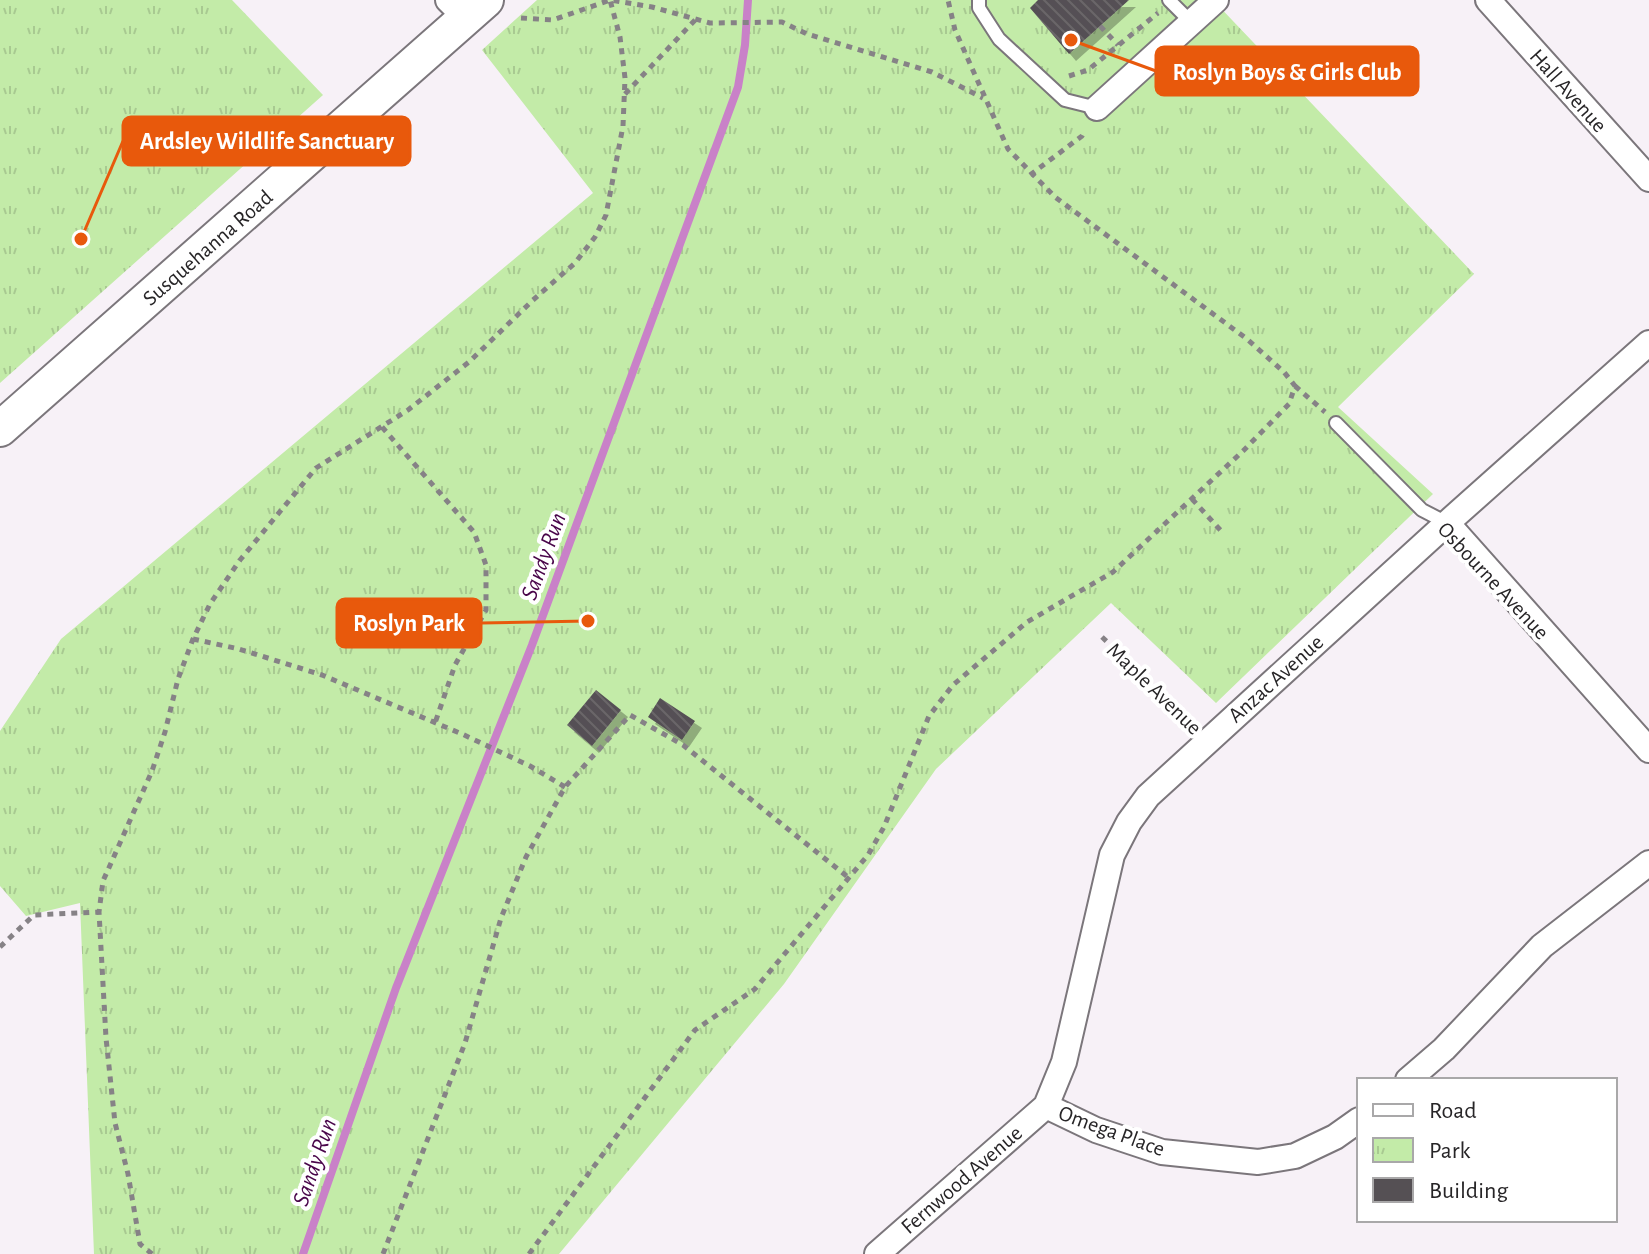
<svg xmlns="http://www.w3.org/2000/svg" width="1649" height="1254" viewBox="0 0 1649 1254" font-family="'Alegreya Sans',sans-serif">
<defs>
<pattern id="park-tufts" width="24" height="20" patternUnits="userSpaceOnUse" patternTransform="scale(2)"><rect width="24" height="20" fill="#c3eba8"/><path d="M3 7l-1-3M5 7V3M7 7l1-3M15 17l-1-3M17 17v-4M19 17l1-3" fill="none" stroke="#a8c991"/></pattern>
<pattern id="building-back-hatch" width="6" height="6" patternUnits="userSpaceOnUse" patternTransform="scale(2)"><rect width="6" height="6" fill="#555054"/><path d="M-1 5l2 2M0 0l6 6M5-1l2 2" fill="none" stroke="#6a6669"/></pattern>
<filter id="shadow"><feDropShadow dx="7" dy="7" stdDeviation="0" flood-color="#0004"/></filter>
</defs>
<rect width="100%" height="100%" fill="#f7f1f7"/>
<path fill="url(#park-tufts)" d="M0,0H232L323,95L0,383Z
M537,0H1213L1474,274L1338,407L1433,494L1216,703L1111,603L936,769L784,984L559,1254H94L80,903L26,916L0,886V731L61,639L593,193L482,50Z"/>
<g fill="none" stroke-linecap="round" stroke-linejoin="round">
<path stroke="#c981c8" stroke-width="8" d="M303,1254L396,988L532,645L738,87L745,45L748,0"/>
</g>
<path fill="url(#building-back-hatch)" filter="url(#shadow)" d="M1038,0H1129L1069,54L1030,8Z
M596,690L621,710L592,746L567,725Z
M660,698L695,721L682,740L648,717Z"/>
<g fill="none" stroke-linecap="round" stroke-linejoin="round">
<g stroke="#7b767b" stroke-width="16">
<path id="service" d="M979,0V8L999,39L1065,100L1097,108
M1169,0L1191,22
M1336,423L1422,510L1447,523"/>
</g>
<g stroke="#7b767b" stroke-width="28">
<path id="minor" d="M448,0L466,18
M1488,0L1649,179
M1097,108L1216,0
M1447,523L1649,750
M1408,1080L1444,1049L1542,946L1649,863
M1046,1106L1096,1130L1162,1152L1258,1162L1295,1156L1335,1137L1359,1120
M877,1254L1046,1106L1064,1062L1112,855L1129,822L1148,796L1447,523L1649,343"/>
</g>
<g stroke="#7b767b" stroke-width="38">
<path id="secondary" d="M0,429L486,0"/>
</g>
<path stroke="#868286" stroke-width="5" stroke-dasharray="6 6" stroke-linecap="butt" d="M521,18L553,20L610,0L652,7L710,23L782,22L807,34L932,72L983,98
M1100,26L1118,45
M1069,76L1088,70L1158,13
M625,94L696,19
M1030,175L1082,136L1085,130
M1295,386L1325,412
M382,427L474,532L486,565V610L455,665L435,723
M1192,499L1223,533
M1102,637L1193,724
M193,639L239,649L322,675L462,734L530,766L565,787
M0,947L34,915L98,912
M152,1254L140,1244L128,1174L115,1123L106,1038L99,912L103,881L152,771L165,732L178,679L193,639L210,604L240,560L316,468L408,410L469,362L533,300L575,263L595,237L606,215L623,126L625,78L620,37L610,0
M383,1254L465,1043L501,918L526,857L565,787L630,715L683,745L849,878
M529,1254L695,1030L755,989L868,855L884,827L929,716L953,685L1027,622L1113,572L1243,451L1289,404L1295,386L1284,372L1247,339L1055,197L1008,149L955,30L948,0"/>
<use href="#service" stroke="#fff" stroke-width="12"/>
<use href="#minor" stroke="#fff" stroke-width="24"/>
<use href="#secondary" stroke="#fff" stroke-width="34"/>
</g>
<g text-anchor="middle" stroke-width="8" stroke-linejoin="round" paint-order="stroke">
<g font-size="22" fill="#272527" stroke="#fff">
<text transform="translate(1569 90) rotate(48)" y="8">Hall Avenue</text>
<text transform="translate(207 247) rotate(-41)" y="8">Susquehanna Road</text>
<text transform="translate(1494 580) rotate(47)" y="8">Osbourne Avenue</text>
<text transform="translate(1275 678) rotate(-42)" y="8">Anzac Avenue</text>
<text transform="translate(1155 688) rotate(44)" y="8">Maple Avenue</text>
<text transform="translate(1112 1130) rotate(20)" y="8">Omega Place</text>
<text transform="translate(961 1179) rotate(-41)" y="8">Fernwood Avenue</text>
</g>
<g font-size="24" font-style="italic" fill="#49054a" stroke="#fff">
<text transform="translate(543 556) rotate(-70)" y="8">Sandy Run</text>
<text transform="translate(314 1162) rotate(-71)" y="8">Sandy Run</text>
</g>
</g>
<path fill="none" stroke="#e8590c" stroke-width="3" d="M1071 40L1156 71M81 239L123 141M588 621L481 623"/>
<g fill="#e8590c" stroke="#fff" stroke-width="3">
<circle cx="1071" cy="40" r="8"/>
<circle cx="81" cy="239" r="8"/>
<circle cx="588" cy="621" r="8"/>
</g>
<g fill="#e8590c" stroke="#e8590c" stroke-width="3">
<rect x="1156" y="47" width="262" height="48" rx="8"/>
<rect x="123" y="117" width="287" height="48" rx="8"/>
<rect x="337" y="599" width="144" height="48" rx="8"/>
</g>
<g font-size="24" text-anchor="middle" font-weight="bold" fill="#fff">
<text x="1287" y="80">Roslyn Boys &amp; Girls Club</text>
<text x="267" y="149">Ardsley Wildlife Sanctuary</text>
<text x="409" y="631">Roslyn Park</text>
</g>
<rect x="1357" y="1078" width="260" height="144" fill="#ffffff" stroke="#a9a8a9" stroke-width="2"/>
<rect x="1373" y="1104" width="40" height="12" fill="#ffffff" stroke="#a9a8a9" stroke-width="2"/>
<text x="1429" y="1118" font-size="24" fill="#272527">Road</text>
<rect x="1373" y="1138" width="40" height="24" fill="url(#park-tufts)" stroke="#a9a8a9" stroke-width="2"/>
<text x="1429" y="1158" font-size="24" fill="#272527">Park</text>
<rect x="1373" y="1178" width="40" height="24" fill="#555054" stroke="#a9a8a9" stroke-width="2"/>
<text x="1429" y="1198" font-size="24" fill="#272527">Building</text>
</svg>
